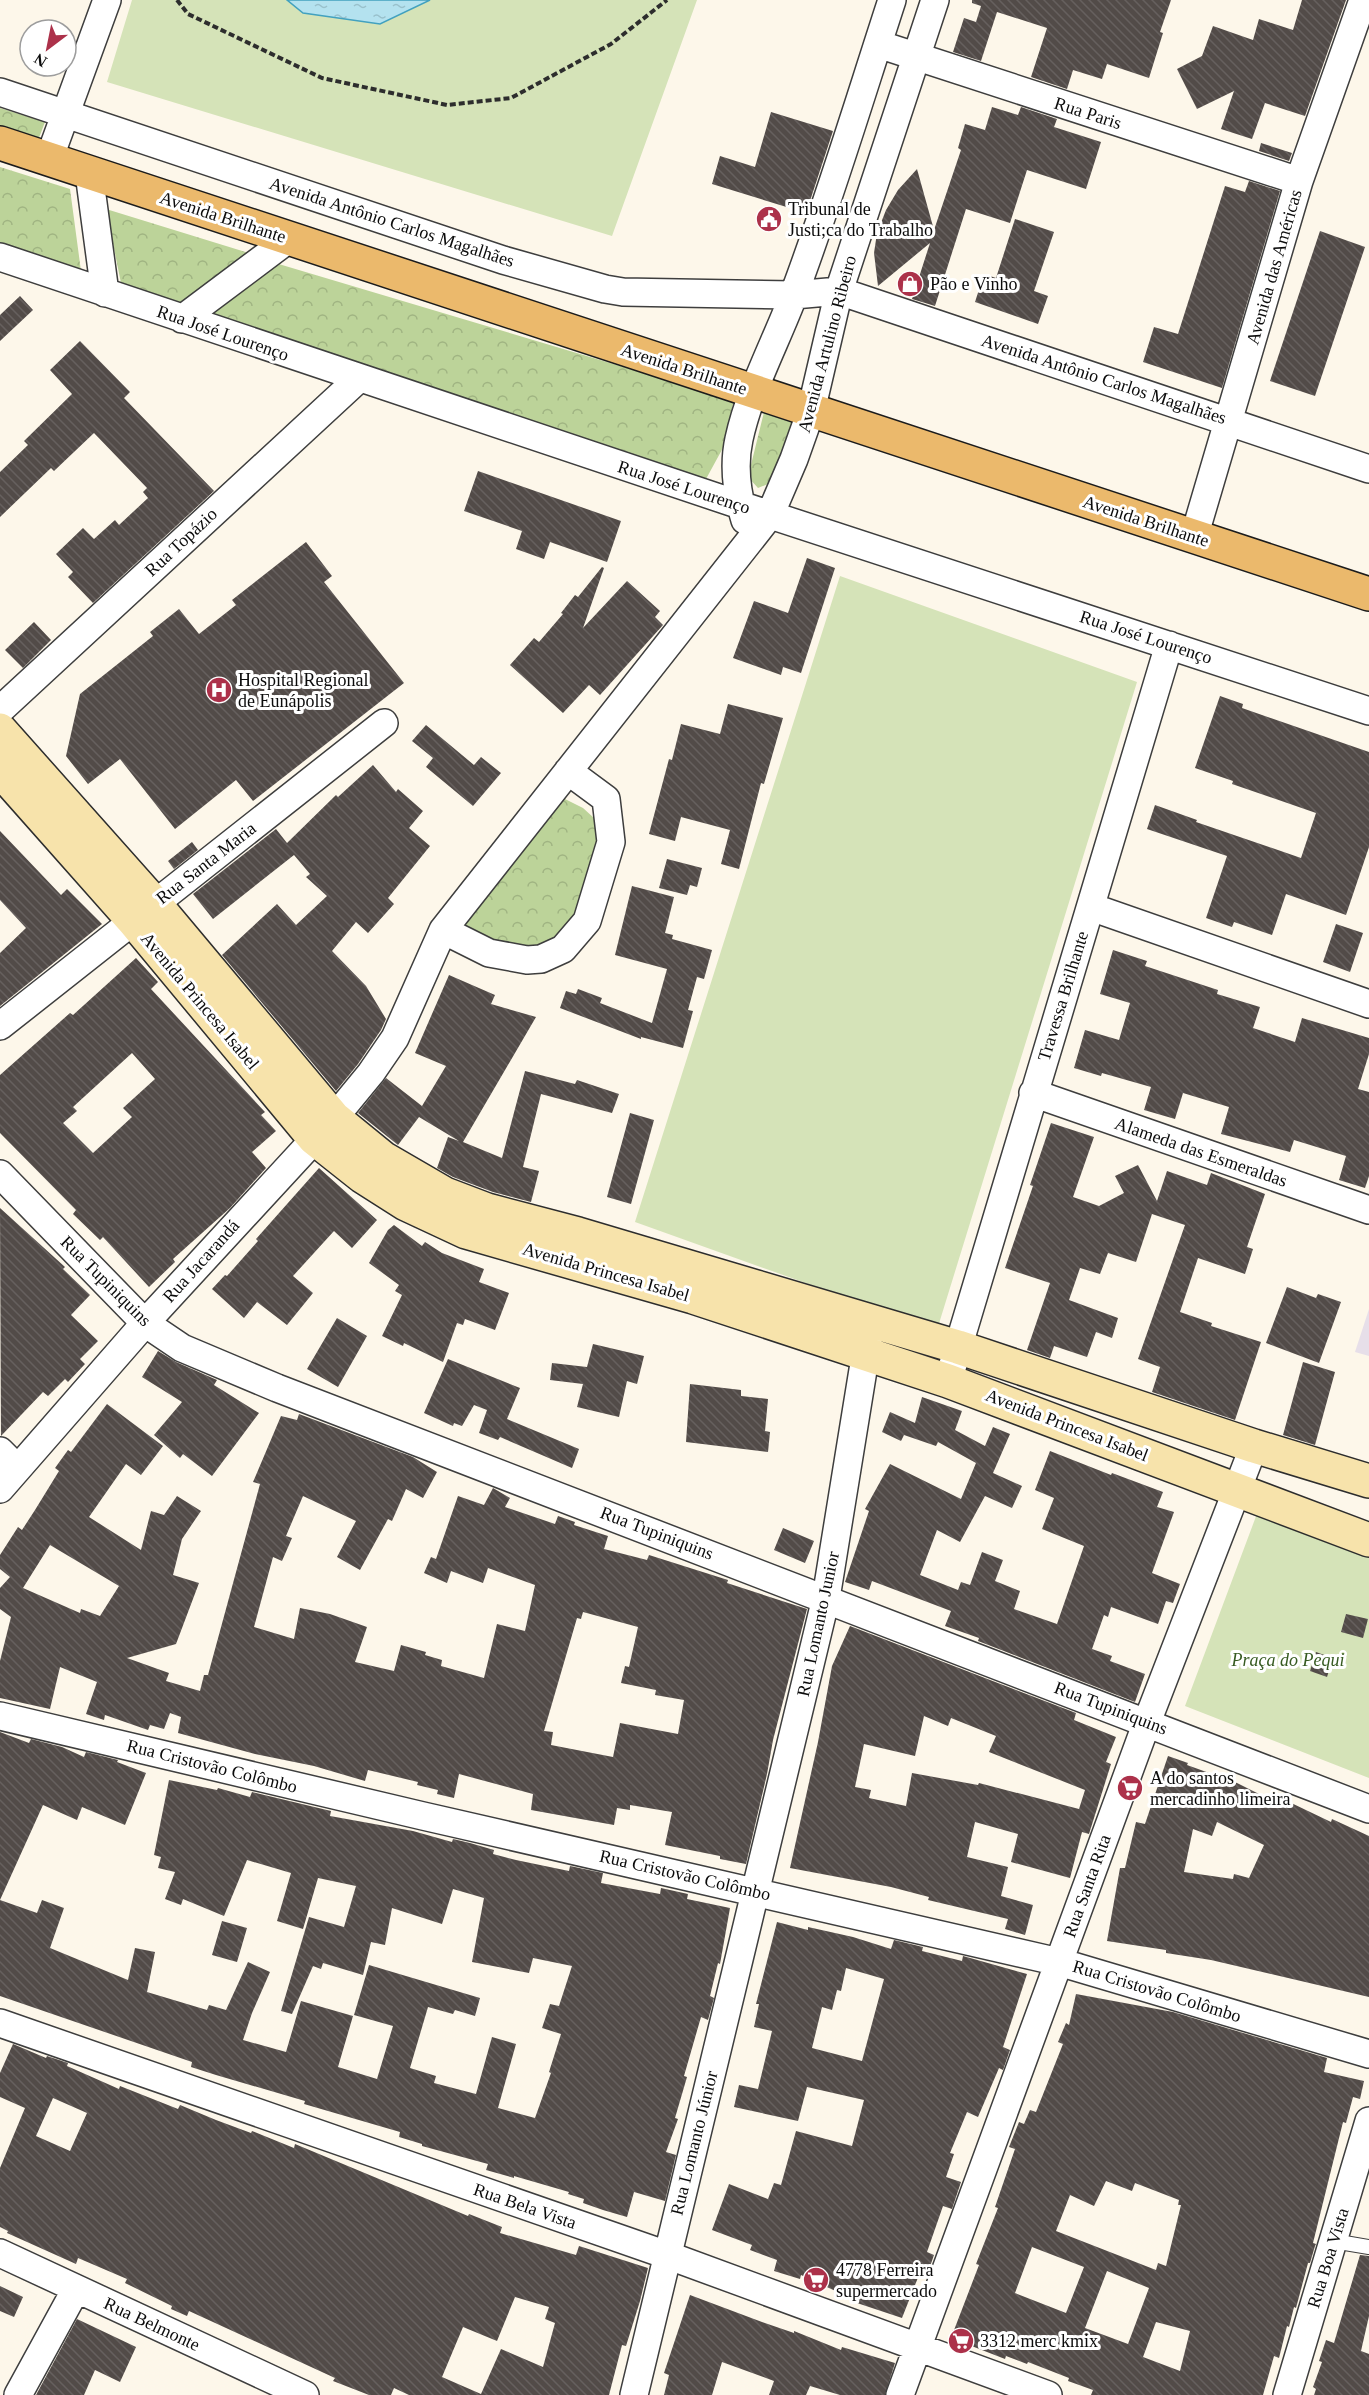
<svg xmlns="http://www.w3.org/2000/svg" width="1369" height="2395" viewBox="0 0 1369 2395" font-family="Georgia,serif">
<defs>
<pattern id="forest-crowns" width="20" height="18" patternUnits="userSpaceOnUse" patternTransform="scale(1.5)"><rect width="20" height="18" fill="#bcd399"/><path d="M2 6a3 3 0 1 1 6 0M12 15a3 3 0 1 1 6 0" fill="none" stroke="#a0b482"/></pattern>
<pattern id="water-ripples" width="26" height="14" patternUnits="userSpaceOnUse" patternTransform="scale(1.5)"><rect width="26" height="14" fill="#b4e2ef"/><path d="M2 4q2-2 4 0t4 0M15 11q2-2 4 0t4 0" fill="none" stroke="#99c1cc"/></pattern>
<pattern id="building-back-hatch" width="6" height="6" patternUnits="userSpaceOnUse" patternTransform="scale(1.5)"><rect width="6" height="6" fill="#524b48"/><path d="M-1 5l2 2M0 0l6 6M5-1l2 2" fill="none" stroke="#66605e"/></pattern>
</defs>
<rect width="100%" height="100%" fill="#fdf7ea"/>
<path fill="#e7dfe9" d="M1369,1309V1356L1355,1352Z"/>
<path fill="#d5e3b8" d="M132,0H697L612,236L107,82Z
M840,576L1137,682L937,1330L635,1222Z
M1261,1503L1369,1546V1778L1185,1706Z"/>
<path fill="url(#forest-crowns)" d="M0,108L45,122L37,143L0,130Z
M0,167L70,189L81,271L0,243Z
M106,209L252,254L183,306L121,283Z
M272,262L734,400L724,446L706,479L205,312Z
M764,412L792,422L778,466L768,484L758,488L748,477Z
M561,797L583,808L594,818L598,839L576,919L560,940L534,951L501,944L463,924Z"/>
<path fill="url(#water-ripples)" stroke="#42a1bf" stroke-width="1.5" d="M287,0H430L380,24L303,13Z"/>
<path fill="url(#building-back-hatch)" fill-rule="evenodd" d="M972,0H1171L1160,32L1163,33L1149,78L1107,64L1102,79L1073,70L1067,89L1031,77L1047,28L997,12L981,61L953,52L964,18L976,22L981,6L972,3Z
M1302,0H1346L1305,116L1265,103L1252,139L1221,129L1234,91L1197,109L1177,69L1202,56L1213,26L1253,40L1259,19L1293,30Z
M992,107L1018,115L1021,107L1057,119L1054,127L1101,142L1086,189L1027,170L1010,223L966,209L935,306L912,299L930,243L878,286L874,253L877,233L886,210L898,190L917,169L934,230L961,150L958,148L965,124L985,130Z
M771,112L833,131L806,213L712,184L720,156L755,167Z
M1261,143L1292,153L1289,161L1259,151Z
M1249,181L1280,191L1222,388L1143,362L1154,327L1178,334L1225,186L1245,192Z
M1015,219L1054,232L1034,291L1048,296L1038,324L975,302L984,274L996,278Z
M1320,231L1365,247L1315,396L1270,381Z
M20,296L33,310L0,341V315Z
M80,341L130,392L124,398L214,491L93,603L68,577L73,572L56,554L83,528L94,539L115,520L119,525L148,498L143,492L147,488L94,433L54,471L51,468L0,517V472L28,445L24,441L72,394L50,370Z
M478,471L621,521L607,562L550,542L544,559L516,549L522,531L464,511Z
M306,542L332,576L324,582L404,683L253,801L236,780L175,829L120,759L88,784L66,756L80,694L153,636L150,632L179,609L199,634L236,605L232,600Z
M807,558L835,568L801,673L783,667L781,675L733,658L754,601L788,613Z
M602,567L604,568L583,628L627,581L660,611L655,617L663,625L600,695L589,685L563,713L510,665L534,638L539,642L563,614L561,613L575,595L578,597Z
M34,622L51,640L23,668L5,650Z
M1220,696L1243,704L1242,708L1369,752V847L1346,915L1286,894L1272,935L1234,922L1232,927L1206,918L1227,856L1147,829L1155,805L1197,820L1196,822L1301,858L1316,813L1232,784L1233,781L1195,768Z
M728,704L783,718L764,784L761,783L739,869L721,864L730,830L681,817L675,841L649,834L669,759L672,760L681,724L720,734Z
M426,725L474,765L481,757L501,773L473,806L426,767L433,758L412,741Z
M373,765L396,792L398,789L423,811L409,828L430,846L388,898L394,904L368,933L356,922L332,951L366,986L386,1019L381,1030L358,1064L336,1091L222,955L277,904L296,925L327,896L306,877L310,874L294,855L213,919L193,894L276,829L287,843L336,795L338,797Z
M0,831L61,895L67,889L102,924L0,1006V953L26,928L0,900Z
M192,842L198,850L174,869L168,861Z
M667,859L702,868L697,887L690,885L687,895L659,888Z
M632,886L674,897L665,933L673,935L672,939L712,950L704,979L697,977L688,1010L693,1011L683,1048L641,1037V1039L560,1008L566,991L576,994L578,989L602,998L600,1003L652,1023L667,969L615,955Z
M1336,924L1363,933L1350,972L1323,962Z
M1113,950L1147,961L1145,966L1218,990L1217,994L1260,1007L1253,1028L1295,1042L1302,1018L1369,1038V1054L1358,1089L1369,1092V1176L1365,1188L1339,1180L1346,1156L1294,1140L1290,1152L1221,1134L1229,1107L1183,1093L1175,1119L1144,1110L1151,1087L1102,1073L1101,1076L1074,1068L1085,1030L1119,1040L1130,1003L1100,994Z
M136,958L158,982L151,989L265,1112L261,1115L276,1131L252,1152L266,1168L230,1208L173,1259L175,1262L149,1287L103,1237L100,1240L73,1214L76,1210L0,1133V1075L70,1013L73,1015ZM132,1053L155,1079L123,1108L132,1117L93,1153L63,1123L77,1111L73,1107Z
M449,975L495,995L491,1004L536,1017L463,1142L502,1158L525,1071L575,1084L577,1080L619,1094L612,1113L541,1094L523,1167L539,1171L531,1202L493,1192L453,1177L437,1168L448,1137L459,1141L419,1117L398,1145L358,1113L386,1078L422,1106L446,1066L415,1053Z
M630,1113L654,1120L631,1204L607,1197Z
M1051,1123L1094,1137L1073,1197L1099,1206L1124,1193L1115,1176L1138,1165L1157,1201L1167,1171L1207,1185L1211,1173L1265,1194L1247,1247L1253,1249L1245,1274L1198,1258L1180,1312L1212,1323L1211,1326L1261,1342L1235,1420L1152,1392L1160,1367L1138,1359L1185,1225L1152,1214L1136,1262L1108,1253L1100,1274L1080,1268L1069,1300L1118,1318L1112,1338L1096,1332L1087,1357L1054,1346L1050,1358L1027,1350L1050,1283L1005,1268L1033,1186L1030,1185Z
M319,1168L377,1220L352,1248L334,1231L293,1276L313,1293L287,1325L257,1302L244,1318L212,1289L225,1275L227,1276L258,1241L256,1239Z
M0,1208L65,1267L63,1269L90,1295L71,1315L98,1341L80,1359L85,1364L68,1382L65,1379L48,1396L43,1392L1,1436Z
M394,1225L422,1246L425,1242L442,1253L484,1269L479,1282L509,1293L495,1330L465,1319L463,1325L457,1323L443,1362L404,1343L403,1346L382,1336L402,1295L395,1291L399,1285L369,1263L388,1230Z
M1287,1287L1316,1298L1318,1294L1341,1302L1319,1363L1266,1343Z
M337,1318L367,1336L338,1387L307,1369Z
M593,1344L644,1356L637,1384L627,1381L619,1417L577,1407L583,1384L550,1380L552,1363L587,1367Z
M158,1351L176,1362L217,1380L214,1385L259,1413L212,1476L183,1454L180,1458L154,1435L182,1402L142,1377Z
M448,1359L520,1388L507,1419L579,1449L572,1468L500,1437L498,1440L479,1433L487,1410L474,1405L462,1426L454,1423L453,1426L424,1413Z
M1303,1362L1335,1372L1315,1445L1283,1435Z
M690,1384L741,1390V1396L768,1399L765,1431L770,1432L768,1452L686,1442Z
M922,1397L962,1411L955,1430L985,1446L993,1427L1010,1434L993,1473L1022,1486L1012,1508L985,1496L960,1542L937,1530L920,1575L958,1590L961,1582L970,1585L982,1552L1003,1560L995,1581L1020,1591L1014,1609L1057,1624L1084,1546L1042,1529L1054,1498L1035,1490L1050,1451L1111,1475L1112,1473L1163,1492L1157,1507L1174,1512L1152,1573L1180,1584L1173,1603L1166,1601L1158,1624L1111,1607L1108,1617L1104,1615L1092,1649L1112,1656L1110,1661L1145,1674L1135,1702L978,1641L979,1638L945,1626L951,1611L872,1581L869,1590L845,1582L869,1511L865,1509L890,1464L961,1499L976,1463L938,1442L936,1446L904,1435L901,1441L882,1432L890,1412L915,1423Z
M107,1404L163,1446L141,1475L126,1464L89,1517L141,1550L151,1511L164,1515L177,1496L201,1511L182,1539L173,1575L199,1583L176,1644L127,1658L169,1673L166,1681L200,1691L204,1675H208L260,1484L253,1482L281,1416L297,1420L299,1414L413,1457L437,1472L423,1498L406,1489L392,1521L388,1519L360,1570L337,1557L356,1521L303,1496L286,1536L292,1538L282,1561L273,1557L254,1627L294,1639L300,1608L330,1614L367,1627L355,1662L394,1671L401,1645L426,1652L425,1655L442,1660L441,1666L484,1678L497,1624L525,1631L535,1585L488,1568L483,1583L451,1571L447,1583L424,1573L431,1557L436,1559L458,1496L484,1505L493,1488L510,1498L505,1507L555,1524L558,1516L575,1522L574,1525L608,1536L604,1549L647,1560L649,1555L728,1580L727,1583L807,1609L773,1740L767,1774L746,1864L720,1859V1856L665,1845L672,1812L630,1805V1810L617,1808L614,1825L531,1810L533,1794L459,1774L454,1798L437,1794L438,1790L417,1785L418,1782L368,1770L365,1781L314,1766L255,1754L178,1733L181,1717L170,1713L164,1729L150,1725L148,1730L105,1715L104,1720L86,1714L97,1682L60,1667L50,1709L0,1698V1661L11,1617L0,1609V1588L10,1577L0,1569V1555L18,1527L22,1530L35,1510L59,1471L55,1468L68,1450L71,1452ZM50,1545L119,1586L100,1616L81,1609L80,1613L23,1588ZM583,1612L638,1627L629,1667L625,1666L621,1683L656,1690L655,1695L684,1700L678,1734L620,1723L613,1757L551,1745L553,1732L544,1731L577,1618L581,1619Z
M783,1528L814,1541L805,1563L774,1550Z
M1346,1614L1368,1619L1363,1638L1341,1632Z
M850,1626L1076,1713L1074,1720L1116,1737L1106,1762L1111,1764L1089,1834L1082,1832L1070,1878L1011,1862L1018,1834L975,1822L967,1857L1008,1867L1001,1896L1033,1905L1025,1935L1005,1929L1008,1919L928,1900L929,1897L891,1887L790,1868L818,1742L832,1666ZM924,1716L948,1726L951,1718L996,1736L989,1752L1085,1790L1079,1809L979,1783L978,1785L912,1773L906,1806L869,1798L871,1790L855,1787L864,1744L915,1756Z
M1316,1652L1333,1658L1327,1677L1310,1671Z
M0,1732L29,1743L31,1739L62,1747L84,1757L86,1752L118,1760L117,1762L146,1773L125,1825L82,1807L77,1820L43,1805L0,1900Z
M1168,1756L1188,1763L1187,1765L1237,1783L1283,1806L1285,1800L1331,1822L1332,1819L1369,1836V1997L1211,1960L1166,1953V1950L1107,1941L1120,1868H1125L1136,1822L1145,1824ZM1217,1822L1264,1845L1249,1878L1234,1874L1233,1879L1184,1872L1193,1829L1212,1836Z
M169,1780L217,1790L218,1788L250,1797L252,1792L331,1811L330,1816L413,1831L452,1842L453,1839L470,1843L494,1850L493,1854L516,1860L569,1871L570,1866L603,1873L601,1883L660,1894L661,1888L688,1894L687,1899L730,1908L720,1964L718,1963L710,1996L714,1998L708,2020L701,2017L684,2076L687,2077L675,2118L678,2119L666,2152L676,2155L665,2201L634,2192L627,2217L603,2210L583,2203L584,2199L568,2194L569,2192L514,2176V2178L486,2170L488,2164L422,2146V2144L399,2137L400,2132L304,2104L305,2101L216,2075L191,2067L192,2062L0,1996V1900L37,1913L42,1900L64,1908L50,1948L128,1980L135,1948L155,1952L147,1992L207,2010L209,2005L226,2010L248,1962L270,1972L252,2013L243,2040L286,2052L301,2001L353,2016L338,2067L377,2079L393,2026L354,2015L369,1965L480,1998L475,2016L455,2010L453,2014L428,2007L410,2068L436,2076L434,2083L476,2094L492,2037L516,2044L498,2108L535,2118L551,2073L549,2072L561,2034L542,2028L550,2004L559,2006L572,1966L533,1958L529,1973L472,1962L484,1898L453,1889L442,1924L392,1908L385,1945L371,1942L363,1975L323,1963L321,1969L313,1966L292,2014L281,2011L309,1917L344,1927L356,1886L318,1878L303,1929L277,1921L291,1873L247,1860L224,1916L183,1899L181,1905L165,1899L175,1872L158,1868L161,1857L154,1855Z
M222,1921L247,1928L237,1962L212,1955Z
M777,1922L808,1930V1927L853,1937L891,1949L894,1940L923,1947L922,1951L962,1961L963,1956L1027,1974L1003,2047L1010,2050L1003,2070L999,2068L978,2117L967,2112L950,2153L954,2154L946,2177L961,2182L952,2209L943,2206L927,2252L934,2255L926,2278L919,2275L902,2318L857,2303V2301L801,2275L800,2279L774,2271L777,2260L750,2250L752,2245L712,2230L729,2184L768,2199L774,2183L781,2185L796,2131L852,2146L864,2100L807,2087L798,2121L734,2107L739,2085L758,2089L772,2031L754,2027L759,2004H756ZM846,1968L884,1979L862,2061L812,2048L822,2007L832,2010L837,1990L841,1991Z
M1076,1994L1173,2012L1327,2058L1324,2072L1364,2081L1360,2099L1353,2097L1346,2123L1343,2122L1313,2243L1316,2244L1315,2246L1310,2263H1308L1296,2308L1294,2307L1289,2327L1287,2326L1279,2358L1274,2356L1263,2395H1091L1093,2390L1068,2381L1069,2378L1028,2362L1027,2364L1006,2356L1005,2359L951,2338L979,2265L976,2264L998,2208L995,2207L1015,2149L1009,2147L1019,2122L1024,2124L1030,2110L1036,2112L1063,2044L1058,2042L1066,2023L1069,2025ZM1106,2181L1132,2191L1135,2183L1179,2200L1178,2205H1181L1166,2266L1158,2263L1156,2270L1056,2231L1070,2195L1094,2206ZM1032,2247L1084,2267L1066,2313L1015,2293ZM1107,2271L1149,2288L1128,2344L1085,2328ZM1156,2322L1190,2331L1180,2371L1143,2357Z
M13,2044L46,2058L47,2056L68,2063L67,2066L119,2089L120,2086L178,2109L180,2105L216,2120L251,2133L252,2131L294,2148L295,2144L468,2216L469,2214L502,2227L500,2233L576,2255L579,2246L648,2268L640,2301L626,2346L622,2345L609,2395H409L394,2388L391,2395H369L333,2381L335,2378L189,2311L187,2316L171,2309L172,2306L125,2283L127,2279L78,2258L76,2264L7,2233L8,2231L0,2227V2168L25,2108L0,2097V2073ZM53,2098L87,2113L70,2151L36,2136ZM515,2297L549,2307L545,2319L555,2323L543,2367L501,2349L481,2394L442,2377L463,2327L497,2341Z
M1360,2255L1369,2256V2316L1361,2351L1369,2354V2395H1314L1316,2389L1313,2387L1322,2362L1319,2361L1326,2340L1334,2343Z
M0,2286L23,2297L14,2317L0,2311Z
M690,2295L762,2322L794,2333V2331L841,2350L842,2347L895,2363L885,2395H840L810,2386L806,2395H769L774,2381L722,2362L712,2395H664L669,2375L664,2373Z
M77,2319L136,2347L120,2382L95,2370L84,2395H36Z"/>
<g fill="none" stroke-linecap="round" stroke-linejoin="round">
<g stroke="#3e3e3e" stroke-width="16">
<path id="service" d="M1333,2241L1369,2247"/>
</g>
<g stroke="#3e3e3e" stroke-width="30">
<path id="minor" d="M878,44L1299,181
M0,92L503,260L605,289L623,292L794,295L839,291L1369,469
M49,159L107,0
M89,173L105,293
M0,257L740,505L1369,711
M182,319L290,238
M745,520C737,494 733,466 739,439C750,389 776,342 794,294C830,198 860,98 892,0
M1194,537L1299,181L1363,0
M0,710L355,382L348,375
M1091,907L1369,1004
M443,930L489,953L527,960L541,959L563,949L587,921L611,842L606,799L568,771
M0,1026L384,723
M1033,1093L1369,1210
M0,1174L145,1323L182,1348L277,1388L1369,1809
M948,1381L1169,645
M0,1451L17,1468
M0,1489L145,1323L334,1118L371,1073L395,1038L443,930L770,515L794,459L811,411L839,291L935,0
M0,1716L423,1816L1059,1962L1369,2054
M0,2023L667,2255L1048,2395
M0,2253L305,2395
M18,2395L76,2289
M634,2395L826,1598L869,1333
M900,2395L1147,1722L1254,1446
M1287,2395L1369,2121"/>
</g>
<g stroke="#2d2d2d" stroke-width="36">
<path id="secondary" d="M0,730L154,903L334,1118L383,1158L445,1194L487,1210L578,1234L958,1347L1254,1446L1369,1481
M0,770L133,920L314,1138L362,1176L406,1204L466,1232L693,1297L948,1381L1369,1540"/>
</g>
<g stroke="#1c1c1c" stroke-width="36">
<path id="primary" d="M0,143L1369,594"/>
</g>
<path stroke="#2d2d2d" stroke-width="4" stroke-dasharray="6 3" stroke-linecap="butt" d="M177,0L188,14L322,78L447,105L511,98L611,44L667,0"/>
<use href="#service" stroke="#fff" stroke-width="14"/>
<use href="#minor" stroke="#fff" stroke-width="27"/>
<use href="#secondary" stroke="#f7e3ab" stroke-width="33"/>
<use href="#primary" stroke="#ebb96c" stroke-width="33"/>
</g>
<defs>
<g id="civic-disc" transform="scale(1.35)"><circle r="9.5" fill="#ac314a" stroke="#fff"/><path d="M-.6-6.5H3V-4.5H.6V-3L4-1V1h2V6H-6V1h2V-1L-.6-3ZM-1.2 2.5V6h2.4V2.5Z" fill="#fff"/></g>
<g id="shop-disc" transform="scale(1.35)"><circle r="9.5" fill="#ac314a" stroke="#fff"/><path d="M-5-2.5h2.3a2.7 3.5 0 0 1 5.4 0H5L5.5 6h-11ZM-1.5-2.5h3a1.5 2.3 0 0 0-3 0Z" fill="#fff"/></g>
<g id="hospital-disc" transform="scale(1.35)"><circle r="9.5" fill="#ac314a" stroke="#fff"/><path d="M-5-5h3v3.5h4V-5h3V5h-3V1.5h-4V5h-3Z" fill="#fff"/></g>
<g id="supermarket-disc" transform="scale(1.35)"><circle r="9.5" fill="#ac314a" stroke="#fff"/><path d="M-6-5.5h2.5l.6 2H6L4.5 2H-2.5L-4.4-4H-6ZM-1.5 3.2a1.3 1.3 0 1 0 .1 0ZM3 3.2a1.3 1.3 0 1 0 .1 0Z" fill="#fff"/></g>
</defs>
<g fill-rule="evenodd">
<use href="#civic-disc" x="769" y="219"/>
<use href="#shop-disc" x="910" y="284"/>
<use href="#hospital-disc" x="219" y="690"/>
<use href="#supermarket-disc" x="1130" y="1788"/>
<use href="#supermarket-disc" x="816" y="2280"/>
<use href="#supermarket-disc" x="961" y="2341"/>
</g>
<g text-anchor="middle" stroke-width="6" stroke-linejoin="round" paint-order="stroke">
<g font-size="18" fill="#0b0b0b" stroke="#fff">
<text transform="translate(1088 113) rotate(18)" y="6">Rua Paris</text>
<text transform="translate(223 217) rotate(18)" y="6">Avenida Brilhante</text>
<text transform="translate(392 222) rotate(18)" y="6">Avenida Antônio Carlos Magalhães</text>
<text transform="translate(1274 267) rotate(-74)" y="6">Avenida das Américas</text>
<text transform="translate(223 333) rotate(19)" y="6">Rua José Lourenço</text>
<text transform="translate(827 344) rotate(-75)" y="6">Avenida Artulino Ribeiro</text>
<text transform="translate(684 369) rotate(18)" y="6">Avenida Brilhante</text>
<text transform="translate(1104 379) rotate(18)" y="6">Avenida Antônio Carlos Magalhães</text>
<text transform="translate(684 487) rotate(18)" y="6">Rua José Lourenço</text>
<text transform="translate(1146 521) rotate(18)" y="6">Avenida Brilhante</text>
<text transform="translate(181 542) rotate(-43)" y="6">Rua Topázio</text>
<text transform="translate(1146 637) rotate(18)" y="6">Rua José Lourenço</text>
<text transform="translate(206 863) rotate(-38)" y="6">Rua Santa Maria</text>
<text transform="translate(1063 996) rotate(-73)" y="6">Travessa Brilhante</text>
<text transform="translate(200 1001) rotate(50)" y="6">Avenida Princesa Isabel</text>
<text transform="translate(1201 1152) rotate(19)" y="6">Alameda das Esmeraldas</text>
<text transform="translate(201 1261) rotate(-48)" y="6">Rua Jacarandá</text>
<text transform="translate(606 1272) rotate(16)" y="6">Avenida Princesa Isabel</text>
<text transform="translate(106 1281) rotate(45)" y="6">Rua Tupiniquins</text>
<text transform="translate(1067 1425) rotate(21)" y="6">Avenida Princesa Isabel</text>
<text transform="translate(657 1533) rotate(21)" y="6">Rua Tupiniquins</text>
<text transform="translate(818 1624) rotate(-78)" y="6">Rua Lomanto Junior</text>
<text transform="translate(1111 1708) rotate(21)" y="6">Rua Tupiniquins</text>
<text transform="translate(212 1766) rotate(14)" y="6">Rua Cristovão Colômbo</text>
<text transform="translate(685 1875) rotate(13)" y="6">Rua Cristovão Colômbo</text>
<text transform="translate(1087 1886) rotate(-70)" y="6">Rua Santa Rita</text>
<text transform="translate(1157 1991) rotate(17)" y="6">Rua Cristovão Colômbo</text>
<text transform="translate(694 2143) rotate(-76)" y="6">Rua Lomanto Júnior</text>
<text transform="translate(525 2206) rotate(19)" y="6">Rua Bela Vista</text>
<text transform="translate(1328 2258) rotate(-73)" y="6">Rua Boa Vista</text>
<text transform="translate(152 2324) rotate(25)" y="6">Rua Belmonte</text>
</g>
<g font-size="18" fill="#0b0b0b" stroke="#fff" text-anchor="start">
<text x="788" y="215">Tribunal de<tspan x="788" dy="21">Justi;ca do Trabalho</tspan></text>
<text x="930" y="290">Pão e Vinho</text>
<text x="238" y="686">Hospital Regional<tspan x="238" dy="21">de Eunápolis</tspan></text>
<text x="1150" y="1784">A do santos<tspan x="1150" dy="21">mercadinho limeira</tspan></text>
<text x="836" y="2276">4778 Ferreira<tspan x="836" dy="21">supermercado</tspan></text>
<text x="980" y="2347">3312 merc kmix</text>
</g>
<g font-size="18" font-style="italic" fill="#375b22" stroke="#fff">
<text x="1288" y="1666">Praça do Pequi</text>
</g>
</g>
<g transform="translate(48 48) rotate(212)"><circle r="28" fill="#ffffff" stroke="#9d9d9d" stroke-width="1.5"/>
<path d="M0-4.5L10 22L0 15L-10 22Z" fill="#ac314a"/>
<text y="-9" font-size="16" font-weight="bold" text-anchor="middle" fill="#0b0b0b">N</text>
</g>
</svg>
